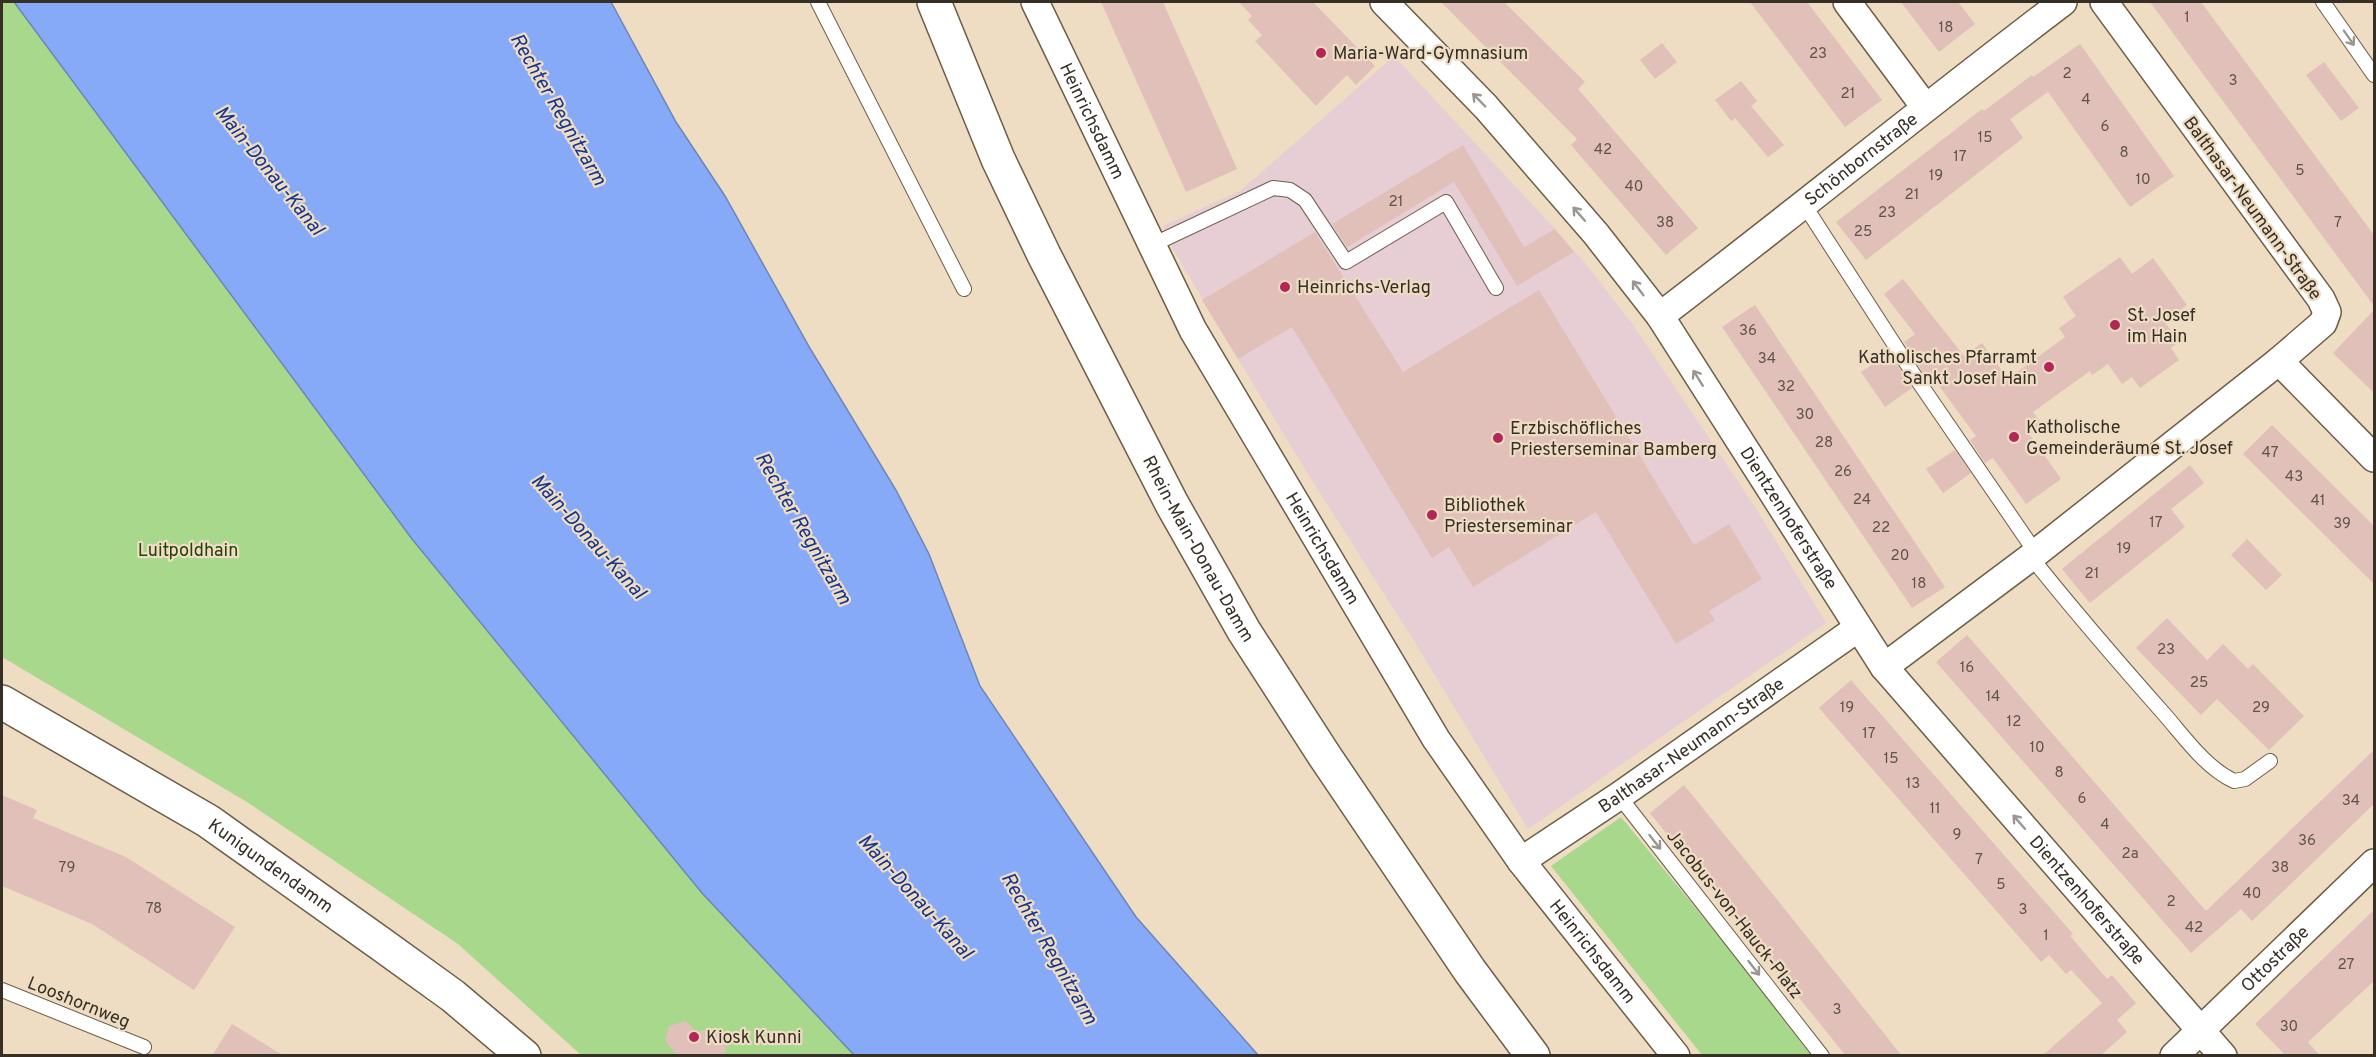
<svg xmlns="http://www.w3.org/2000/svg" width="2376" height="1057" viewBox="0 0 2376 1057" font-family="Overpass,sans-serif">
<rect width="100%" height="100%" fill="#eedcc3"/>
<path fill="#e7cdd4" d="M1394,56L1555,229L1585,263L1633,325L1755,507L1826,623L1528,829L1416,644L1308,474L1238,359L1173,249L1163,226L1240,191Z"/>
<path fill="#a8d88c" d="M2,2H14L412,539L702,893L854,1055H581L458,944L247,802L2,657Z
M1621,817L1816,1055H1702L1551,866Z"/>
<path fill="#86aaf7" stroke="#6e85b8" stroke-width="1.5" d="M14,2H611L676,122L725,196L811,350L896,490L929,554L980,686L1136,917L1258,1055H854L702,893L412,539Z"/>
<path fill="#e0c0b9" d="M1101,2H1163L1237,169L1186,192Z
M1239,2H1313L1375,66L1356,85L1347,75L1316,106L1255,41L1262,35L1248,20L1252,16Z
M1441,2H1504L1585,82L1578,89L1698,228L1666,255L1571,145L1577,139Z
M1750,2H1807L1882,100L1845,127Z
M1901,2H1958L1975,24L1939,52Z
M2150,2H2201L2374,235V306Z
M1662,43L1677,62L1655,79L1640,60Z
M2080,44L2174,176L2130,207L2048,92L2010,119L2023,138L1866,260L1836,222L1982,109L1984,111L2032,75L2033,77Z
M2324,62L2359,108L2341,121L2306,75Z
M1741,81L1757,101L1751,106L1784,145L1768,157L1735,118L1731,121L1715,100Z
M1463,145L1524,247L1555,229L1574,252L1517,286L1454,182L1347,247L1332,224Z
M1315,232L1403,372L1539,290L1694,545L1729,524L1762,579L1709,611L1715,620L1676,644L1596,512L1473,587L1449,547L1432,558L1292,327L1238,359L1202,300Z
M2120,257L2132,274L2153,258L2187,305L2164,321L2179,342L2171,348L2179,360L2140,388L2132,377L2122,384L2108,364L2092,375L2090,371L2033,412L2043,426L2030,435L2061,479L2026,504L1993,458L1985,463L1970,440L1976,436L1931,375L1927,378L1923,373L1904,342L1915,334L1884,294L1903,279L1964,356L1982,343L2008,379L2065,337L2059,328L2076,316L2063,297Z
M1755,305L1945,587L1912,608L1722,327Z
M2374,310V393L2333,353Z
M1889,353L1912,388L1885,407L1861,372Z
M2272,425L2374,526V584L2243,454Z
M1955,450L1971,473L1943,493L1926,469Z
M2190,465L2204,483L2171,509L2185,527L2090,603L2062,569Z
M2247,539L2282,575L2266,590L2231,555Z
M2167,618L2207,660L2223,644L2248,669L2253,664L2304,716L2269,750L2217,699L2201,715L2136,648Z
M1967,635L2206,911L2374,750V804L2252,921L2241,909L2191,953L1936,662Z
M1851,680L2073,934L2070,936L2107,979L2112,975L2136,1003L2117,1020L2127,1032L2100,1056H2042L2102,1003L2071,970L2066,974L2049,955L2041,962L1819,708Z
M1684,785L1775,897L1902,1056H1846L1650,813Z
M2,795L37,810L33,818L126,857L235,927L194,990L92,924L2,886Z
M2374,910V981L2308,1042L2320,1056H2286L2255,1024Z
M686,1021L697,1032L714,1028L728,1042L724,1056H678L665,1041L669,1026Z
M232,1024L284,1056H212Z"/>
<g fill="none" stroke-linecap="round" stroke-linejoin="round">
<g stroke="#6c5d47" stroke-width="16">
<path id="service" d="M818,2L964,289
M2323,2L2374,75
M1803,203L1916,378L2036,553
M1152,245L1273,188L1290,190L1305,200L1346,262L1446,202L1496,288
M2031,557C2074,611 2119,663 2165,715C2185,738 2206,768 2234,781L2245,779L2270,761
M1619,796L1822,1056
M2,990L144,1047"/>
</g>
<g stroke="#6c5d47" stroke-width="30">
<g id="minor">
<path id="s1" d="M1035,2L1193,330L1436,739L1521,861L1676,1056"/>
<path id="s2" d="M1384,2L1486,107L1596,234L1660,316L1884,667L2223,1056"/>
<path d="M1847,2L1925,107"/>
<path id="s3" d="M1660,316C1795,213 1927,105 2063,2"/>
<path d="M2279,361L2374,458"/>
<path d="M1884,667L2031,557L2279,361L2323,323L2327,312L2321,299L2104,2"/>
<path id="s4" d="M1521,861L1619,796L1858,628"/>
<path id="s5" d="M2174,1056L2374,863"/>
</g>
</g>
<g stroke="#6c5d47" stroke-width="36">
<g id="tertiary">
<path id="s6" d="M934,2L998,159L1044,255L1172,504L1244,631L1324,755L1470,971L1533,1056"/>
<path id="s7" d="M2,702L208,821L381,944L453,996L524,1056"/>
</g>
</g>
<use href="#service" stroke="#fff" stroke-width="14"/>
<use href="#minor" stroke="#fff" stroke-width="27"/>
<use href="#tertiary" stroke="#fff" stroke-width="33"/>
</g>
<defs><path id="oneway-shaft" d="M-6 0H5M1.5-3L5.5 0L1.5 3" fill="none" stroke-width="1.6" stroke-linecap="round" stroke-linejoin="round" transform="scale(1.5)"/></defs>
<g stroke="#9a9792">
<use href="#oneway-shaft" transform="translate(2349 38) rotate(55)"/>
<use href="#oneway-shaft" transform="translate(1479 100) rotate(-134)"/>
<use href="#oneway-shaft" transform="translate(1579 214) rotate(-131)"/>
<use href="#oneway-shaft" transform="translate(1638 288) rotate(-127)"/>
<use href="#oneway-shaft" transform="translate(1698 378) rotate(-122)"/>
<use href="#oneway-shaft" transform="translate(2019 822) rotate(-131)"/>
<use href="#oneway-shaft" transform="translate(1655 842) rotate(52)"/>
<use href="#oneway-shaft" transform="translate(1754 968) rotate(52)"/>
</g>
<g fill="#b52658" stroke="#eedcc3" stroke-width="2">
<circle cx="1321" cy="53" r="6"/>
<circle cx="1285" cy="287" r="6"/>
<circle cx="2115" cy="325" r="6"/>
<circle cx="2049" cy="367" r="6"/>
<circle cx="2014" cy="437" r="6"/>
<circle cx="1498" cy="438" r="6"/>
<circle cx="1432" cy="515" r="6"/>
<circle cx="694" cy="1037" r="6"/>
</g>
<g text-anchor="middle" stroke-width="4.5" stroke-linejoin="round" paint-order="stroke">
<g font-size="15" fill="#60534b">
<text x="2187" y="22">1</text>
<text x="1946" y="32">18</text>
<text x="1818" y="58">23</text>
<text x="2067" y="78">2</text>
<text x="2233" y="85">3</text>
<text x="1848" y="98">21</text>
<text x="2086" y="104">4</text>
<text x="2105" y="131">6</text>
<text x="1985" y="142">15</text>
<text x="1603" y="154">42</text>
<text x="2124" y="157">8</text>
<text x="1960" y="161">17</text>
<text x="2300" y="175">5</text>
<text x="1936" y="180">19</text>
<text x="2143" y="184">10</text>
<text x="1634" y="191">40</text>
<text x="1912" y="199">21</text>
<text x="1396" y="206">21</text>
<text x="1887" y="217">23</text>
<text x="1665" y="227">38</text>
<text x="2338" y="227">7</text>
<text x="1863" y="236">25</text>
<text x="1748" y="335">36</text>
<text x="1767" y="363">34</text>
<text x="1786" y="391">32</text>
<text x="1805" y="419">30</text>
<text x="1824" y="447">28</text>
<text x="2270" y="457">47</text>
<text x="1843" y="476">26</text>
<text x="2294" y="481">43</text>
<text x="1862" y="504">24</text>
<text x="2318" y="505">41</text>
<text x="2156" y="527">17</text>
<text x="2342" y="528">39</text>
<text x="1881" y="532">22</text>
<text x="2124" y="553">19</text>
<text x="1900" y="560">20</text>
<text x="2092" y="578">21</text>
<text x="1919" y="588">18</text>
<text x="2166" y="654">23</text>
<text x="1967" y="672">16</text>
<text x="2199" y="687">25</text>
<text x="1993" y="701">14</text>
<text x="1847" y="712">19</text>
<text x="2261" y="712">29</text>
<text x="2014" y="726">12</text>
<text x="1869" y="738">17</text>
<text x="2037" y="752">10</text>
<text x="1891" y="763">15</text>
<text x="2059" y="777">8</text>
<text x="1913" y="788">13</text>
<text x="2082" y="803">6</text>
<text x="2351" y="805">34</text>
<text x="1935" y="813">11</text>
<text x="2105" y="829">4</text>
<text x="1957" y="839">9</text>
<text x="2307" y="845">36</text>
<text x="2130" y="858">2a</text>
<text x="1979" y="864">7</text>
<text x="67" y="872">79</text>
<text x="2280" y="872">38</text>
<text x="2001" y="889">5</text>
<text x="2252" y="898">40</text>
<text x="2171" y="906">2</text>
<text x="154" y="913">78</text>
<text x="2023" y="914">3</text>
<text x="2194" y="932">42</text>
<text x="2046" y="940">1</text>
<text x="2346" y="969">27</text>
<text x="1837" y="1014">3</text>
<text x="2289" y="1031">30</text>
</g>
<g font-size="18" fill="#362f26" stroke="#eedcc3" text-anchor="start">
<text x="1333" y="59">Maria-Ward-Gymnasium</text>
<text x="1297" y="293">Heinrichs-Verlag</text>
<text x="2127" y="321">St. Josef<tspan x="2127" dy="21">im Hain</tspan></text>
<text x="2037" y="363" text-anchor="end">Katholisches Pfarramt<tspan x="2037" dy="21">Sankt Josef Hain</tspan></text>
<text x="2026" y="433">Katholische<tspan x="2026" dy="21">Gemeinderäume St. Josef</tspan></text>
<text x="1510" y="434">Erzbischöfliches<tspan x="1510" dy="21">Priesterseminar Bamberg</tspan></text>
<text x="1444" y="511">Bibliothek<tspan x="1444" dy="21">Priesterseminar</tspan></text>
<text x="706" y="1043">Kiosk Kunni</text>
</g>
<g font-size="18" fill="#362f26" stroke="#eedcc3">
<text dy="6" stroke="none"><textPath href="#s1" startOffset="132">Heinrichsdamm</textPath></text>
<text dy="6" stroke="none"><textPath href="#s3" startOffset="255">Schönbornstraße</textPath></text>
<text transform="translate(2253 208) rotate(54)" y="6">Balthasar-Neumann-Straße</text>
<text dy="6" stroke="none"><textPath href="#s2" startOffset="658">Dientzenhoferstraße</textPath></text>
<text dy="6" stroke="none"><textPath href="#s6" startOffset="608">Rhein-Main-Donau-Damm</textPath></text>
<text dy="6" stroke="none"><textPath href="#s1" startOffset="618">Heinrichsdamm</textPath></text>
<text dy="6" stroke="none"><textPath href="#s4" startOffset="206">Balthasar-Neumann-Straße</textPath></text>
<text dy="6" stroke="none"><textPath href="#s7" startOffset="315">Kunigundendamm</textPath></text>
<text dy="6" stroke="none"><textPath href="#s2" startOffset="1144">Dientzenhoferstraße</textPath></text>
<text transform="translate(1735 914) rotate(52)" y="6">Jacobus-von-Hauck-Platz</text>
<text dy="6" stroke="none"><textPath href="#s1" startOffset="1104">Heinrichsdamm</textPath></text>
<text dy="6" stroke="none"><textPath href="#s5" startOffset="140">Ottostraße</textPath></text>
<text transform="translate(79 1002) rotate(22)" y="6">Looshornweg</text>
</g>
<g font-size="18" fill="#23420a" stroke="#eedcc3">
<text x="188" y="556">Luitpoldhain</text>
</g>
<g font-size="20" font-style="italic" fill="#15348b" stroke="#eedcc3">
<text transform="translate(559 109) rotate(60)" y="7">Rechter Regnitzarm</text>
<text transform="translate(270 170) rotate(51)" y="7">Main-Donau-Kanal</text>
<text transform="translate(804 528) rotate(60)" y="7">Rechter Regnitzarm</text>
<text transform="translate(589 536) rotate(48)" y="7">Main-Donau-Kanal</text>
<text transform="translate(916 896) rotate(48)" y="7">Main-Donau-Kanal</text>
<text transform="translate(1050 948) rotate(60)" y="7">Rechter Regnitzarm</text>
</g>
</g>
<rect width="2376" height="1057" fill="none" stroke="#362f26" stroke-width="6"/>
</svg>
